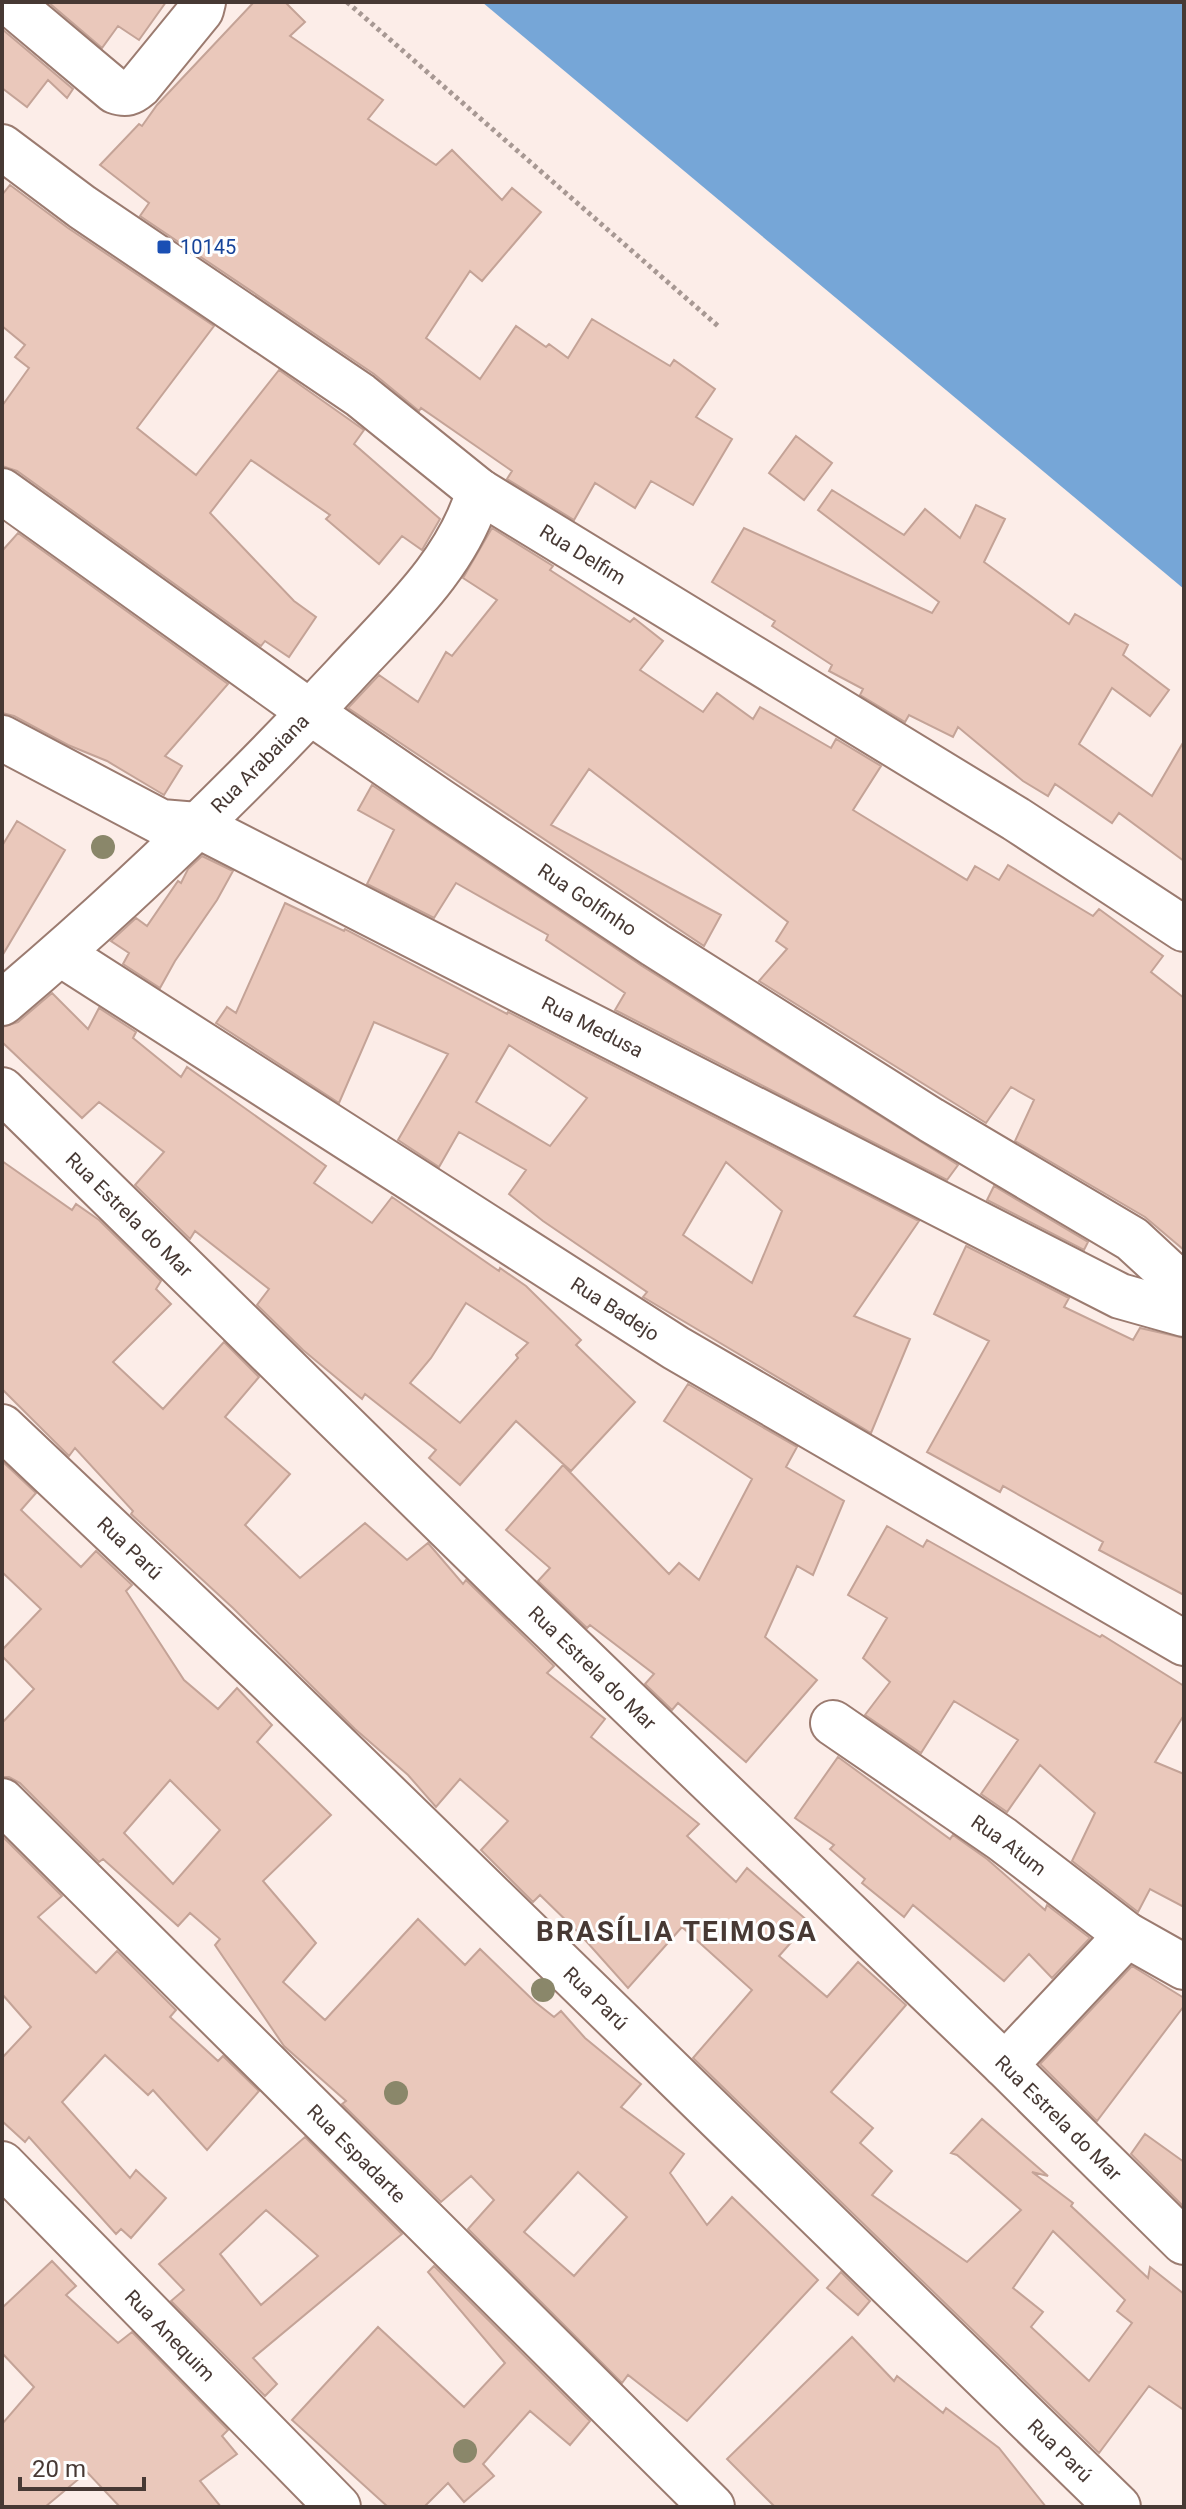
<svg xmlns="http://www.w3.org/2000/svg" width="1186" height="2509" viewBox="0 0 1186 2509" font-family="Roboto,sans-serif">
<rect width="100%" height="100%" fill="#fcede8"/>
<path fill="#76a6d7" d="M482,2H1184V589Z"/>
<path fill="#eac8bb" stroke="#c4a397" stroke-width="2" fill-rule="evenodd" d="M48,2H166L139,40L118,26L102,48Z
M254,2H285L305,22L290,36L383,100L368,119L436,165L452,150L502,200L512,188L541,212L482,281L470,271L426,338L480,379L516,326L546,347L549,344L568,358L592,319L670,366L674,360L715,389L696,417L732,439L693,505L651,481L635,508L595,483L574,520L507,479L512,471L421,408L419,411L374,374L140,216L149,203L100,165L139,124L142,126L157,105Z
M2,29L73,89L67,98L48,80L27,107L2,88Z
M10,185L68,228L214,326L137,428L196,475L279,370L364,430L354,444L440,519L422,550L402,536L379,564L326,519L330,515L251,460L210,513L294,601L316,617L289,657L265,641L261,646L17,471L2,466V406L29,368L15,357L25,345L2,326V195Z
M796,436L832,463L804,500L769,473Z
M832,490L904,535L925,509L960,538L976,505L1005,519L984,562L1069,624L1075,614L1128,645L1123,655L1169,690L1150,716L1112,688L1079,744L1152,796L1184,741V861L1119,813L1112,823L1055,784L1048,796L1023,781L958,727L953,737L909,715L905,722L860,695L863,689L829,671L832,665L772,626L775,621L712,582L744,528L932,613L939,602L818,510Z
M492,528L553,566L550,570L630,622L634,618L663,641L640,670L703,712L717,693L753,719L760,707L831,748L836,739L881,766L853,810L967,880L975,866L999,880L1008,865L1093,916L1099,909L1163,956L1151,972L1184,998V1250L1145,1217L1015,1141L1034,1100L1011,1087L986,1123L759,981L787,949L776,941L788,922L589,769L551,825L721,915L704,946L348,708L379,675L418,702L446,652L452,656L497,600L463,578Z
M18,533L228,684L165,756L182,766L164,795L107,761L68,745L14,716L2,713V551Z
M372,785L642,966L958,1165L947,1180L615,1010L625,993L546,940L548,935L456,883L434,918L367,884L394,830L358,810Z
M17,821L65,850L2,956V846Z
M202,856L233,871L217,900L175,961L160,988L123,964L129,953L111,941L136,918L147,926L178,881L181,883L188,869Z
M285,903L344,931L345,929L507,1014L508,1012L919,1221L854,1316L910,1339L871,1433L643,1297L647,1292L543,1221L509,1194L526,1170L459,1132L439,1167L398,1140L448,1054L374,1022L339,1103L216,1023L227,1007L236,1013ZM509,1045L587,1098L550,1146L476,1102ZM726,1162L782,1211L752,1283L683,1235Z
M52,993L88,1029L99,1008L136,1032L133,1038L181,1077L187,1067L326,1166L314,1183L372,1223L392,1197L499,1271L500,1268L526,1286L581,1340L576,1345L635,1402L571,1471L516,1421L460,1485L429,1458L436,1450L365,1394L362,1399L303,1350L257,1305L269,1289L195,1231L190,1239L135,1185L164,1152L99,1102L82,1118L2,1042V1027L18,1022ZM466,1303L528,1343L516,1355L518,1358L460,1423L410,1383L431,1358Z
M2,1161L72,1210L76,1204L99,1220L161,1281L156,1289L171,1304L113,1362L163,1409L224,1342L259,1377L225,1417L290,1474L245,1525L300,1578L365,1523L407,1560L428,1543L463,1584L466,1580L554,1666L547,1673L605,1719L591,1737L699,1824L687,1836L736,1882L747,1868L809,1922L779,1956L827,1997L858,1962L906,2005L831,2092L873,2128L860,2143L892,2171L872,2195L967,2262L1021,2210L957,2155L951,2153L982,2119L1048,2176L1032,2172L1073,2203L1071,2206L1148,2278L1150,2267L1184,2294V2410L1149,2386L1099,2453L693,2058L752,1990L682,1927L628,1988L578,1932L540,1895L533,1902L481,1850L508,1821L460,1779L436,1807L408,1775L355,1729L233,1608L131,1514L133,1511L75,1448L69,1456L2,1389ZM1053,2231L1125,2300L1117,2311L1132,2323L1089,2381L1031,2327L1043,2312L1013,2288Z
M994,1186L1088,1242L1084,1250L987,1200Z
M966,1246L1069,1298L1064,1307L1133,1340L1140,1328L1184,1338V1595L1099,1550L1103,1542L1003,1486L1000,1492L927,1452L989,1341L934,1314Z
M688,1384L797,1447L786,1467L844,1501L813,1575L797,1566L765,1637L817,1680L746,1762L678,1703L672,1710L645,1684L654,1674L590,1625L587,1628L540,1583L538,1581L550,1568L506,1530L563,1465L669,1574L679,1563L699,1580L752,1479L664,1421Z
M2,1461L36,1493L21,1510L81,1567L96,1551L132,1585L126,1591L184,1680L218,1709L237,1688L272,1725L257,1742L331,1815L263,1881L316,1943L283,1982L325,2020L418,1919L465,1965L480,1949L535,2002L554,2017L561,2011L585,2038L641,2084L621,2107L684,2154L670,2173L707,2225L732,2197L818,2280L687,2421L628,2375L622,2383L468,2229L494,2200L471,2176L441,2202L342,2104L346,2101L284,2046L215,1945L220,1939L190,1913L178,1926L103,1859L99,1862L20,1783L9,1777H2V1723L34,1689L2,1656V1650L41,1609L2,1572ZM170,1780L220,1830L173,1884L124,1833ZM578,2172L627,2217L574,2276L524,2232Z
M887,1526L923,1547L927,1540L1100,1637L1102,1635L1184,1686V1715L1155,1762L1184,1774V1907L1150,1889L1138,1912L1072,1861L1095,1813L1040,1765L1007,1812L981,1794L1018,1740L954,1701L921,1753L865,1715L890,1682L863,1658L887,1618L848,1595Z
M838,1757L950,1839L953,1835L987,1859L1045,1910L1047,1905L1090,1938L1052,1978L1029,1954L1004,1981L913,1905L904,1917L862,1883L865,1879L830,1849L834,1845L795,1818Z
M2,1836L62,1896L38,1917L96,1973L117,1951L176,2010L170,2017L218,2061L223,2056L259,2091L207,2150L153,2090L148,2095L105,2055L62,2102L130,2178L136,2170L166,2198L131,2238L121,2229L116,2234L29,2137L25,2142L2,2121V2058L31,2027L2,1994Z
M1132,1966L1184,1998V2006L1097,2121L1040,2064Z
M1145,2134L1184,2162V2207L1131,2154Z
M305,2137L402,2234L253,2358L277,2384L265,2396L171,2301L184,2290L159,2264ZM266,2210L318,2256L261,2305L220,2254Z
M52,2261L76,2286L66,2295L118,2343L132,2332L228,2430L222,2436L237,2454L200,2481L221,2507H120L87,2472L45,2507H2V2424L34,2387L2,2353V2308Z
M434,2266L590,2421L570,2445L530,2411L483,2464L494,2476L464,2502L448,2483L424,2507H388L292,2420L378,2327L464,2407L505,2363L428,2272Z
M841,2272L870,2301L858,2315L827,2288Z
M852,2337L894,2381L897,2376L943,2413L946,2408L999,2448L1046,2507H775L727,2459Z"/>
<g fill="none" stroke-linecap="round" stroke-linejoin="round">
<g stroke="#9b7b70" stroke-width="48">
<g id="minor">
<path d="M9,2L115,91C126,95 131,93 139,86L201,10L203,2"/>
<path id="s1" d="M2,147L82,207L360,395L479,491L1016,819L1184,929"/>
<path id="s2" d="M2,491L310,712L441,802L655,945L931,1120L1132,1239L1184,1287"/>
<path id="s3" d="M2,738L161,822L197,825L1120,1296L1184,1314"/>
<path id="s4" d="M61,954L676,1348L1184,1643"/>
<path id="s5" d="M2,1003C122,902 237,791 344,676C395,620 457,566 479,491"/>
<path id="s6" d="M2,1090L523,1601L1005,2065L1184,2242"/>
<path id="s7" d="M2,1427L266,1677L1118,2507"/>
<path id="s8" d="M833,1723L1002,1839L1127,1935L1184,1967"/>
<path id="s9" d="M2,1801L712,2507"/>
<path d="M1005,2065L1127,1935"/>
<path id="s10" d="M2,2164L338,2507"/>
</g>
</g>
<path stroke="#a79893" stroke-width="5" stroke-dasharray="4 4" stroke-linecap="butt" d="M347,2L718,326"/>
<use href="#minor" stroke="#fff" stroke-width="44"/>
</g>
<g fill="#8a876a">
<circle cx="103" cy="847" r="12"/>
<circle cx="543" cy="1990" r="12"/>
<circle cx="396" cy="2093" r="12"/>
<circle cx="465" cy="2451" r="12"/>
</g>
<rect fill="#1a4fb4" stroke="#fefefe" stroke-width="3" x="156" y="239" width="16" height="16" rx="4"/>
<g text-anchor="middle" stroke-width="6" stroke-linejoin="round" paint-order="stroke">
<g font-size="20" fill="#164399" stroke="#fefefe" text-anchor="start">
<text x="180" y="254">10145</text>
</g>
<g font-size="20" fill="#473934" stroke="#fefefe">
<text dy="7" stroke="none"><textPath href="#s1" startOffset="710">Rua Delfim</textPath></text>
<text dy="7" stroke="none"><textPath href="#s5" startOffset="352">Rua Arabaiana</textPath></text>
<text dy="7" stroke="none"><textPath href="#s2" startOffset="714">Rua Golfinho</textPath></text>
<text dy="7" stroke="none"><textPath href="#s3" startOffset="660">Rua Medusa</textPath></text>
<text dy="7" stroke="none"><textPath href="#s6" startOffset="178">Rua Estrela do Mar</textPath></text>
<text dy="7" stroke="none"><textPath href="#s4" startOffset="658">Rua Badejo</textPath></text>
<text dy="7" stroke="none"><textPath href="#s7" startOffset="176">Rua Parú</textPath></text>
<text dy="7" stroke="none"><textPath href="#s6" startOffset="826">Rua Estrela do Mar</textPath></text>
<text dy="7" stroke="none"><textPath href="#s8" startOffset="214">Rua Atum</textPath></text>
<text dy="7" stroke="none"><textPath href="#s7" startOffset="824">Rua Parú</textPath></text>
<text dy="7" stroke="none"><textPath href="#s6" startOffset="1474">Rua Estrela do Mar</textPath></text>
<text dy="7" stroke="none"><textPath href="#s9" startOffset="500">Rua Espadarte</textPath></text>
<text dy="7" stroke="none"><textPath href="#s10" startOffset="240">Rua Anequim</textPath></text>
<text dy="7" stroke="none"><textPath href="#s7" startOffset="1472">Rua Parú</textPath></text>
</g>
<g font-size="28" font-weight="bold" letter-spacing="2" fill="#473934" stroke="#fefefe">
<text x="677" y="1941">BRASÍLIA TEIMOSA</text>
</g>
</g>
<rect width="1186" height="2509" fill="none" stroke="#473934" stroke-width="8"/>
<path d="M20 2477v12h124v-12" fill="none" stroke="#473934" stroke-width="4"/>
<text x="32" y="2477" font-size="24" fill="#473934" stroke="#fefefe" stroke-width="6" paint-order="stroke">20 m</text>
</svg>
